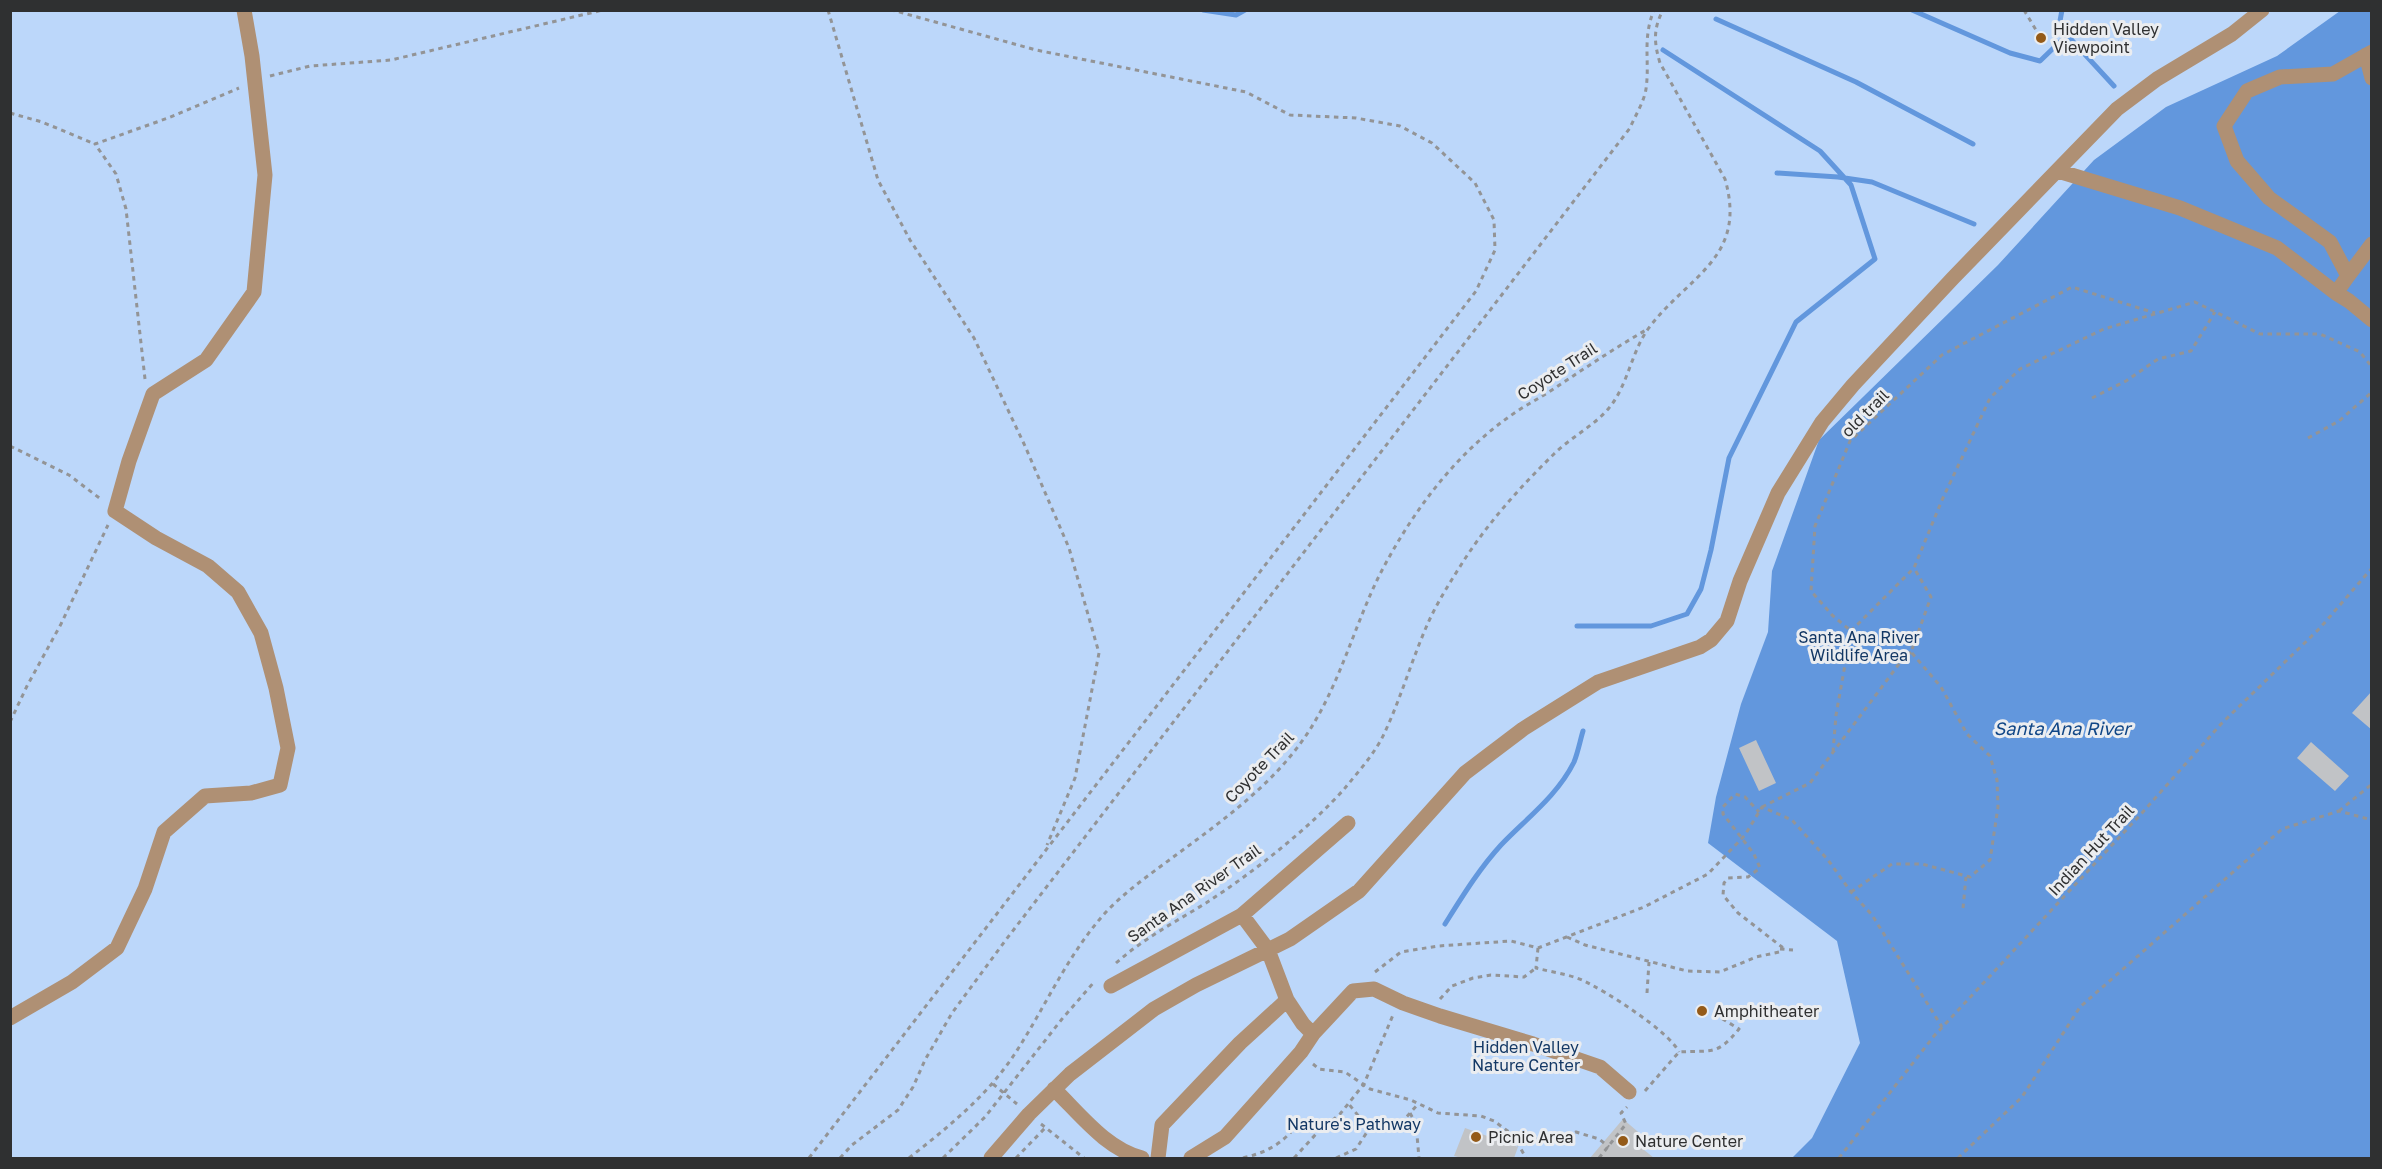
<svg xmlns="http://www.w3.org/2000/svg" width="2382" height="1169" viewBox="0 0 2382 1169" font-family="'Golos Text',sans-serif">
<rect width="100%" height="100%" fill="#ebedf0"/>
<path fill="#bcd7fa" d="M10,11H2371V1158H11Z"/>
<path fill="#6297dd" d="M2340,11H2371V1158H1792L1812,1138L1860,1043L1837,941L1708,843L1716,797L1741,704L1768,632L1772,571L1819,440L1998,265L2094,160L2166,107L2277,56Z"/>
<g fill="none" stroke-linecap="round" stroke-linejoin="round">
<path stroke="#6297dd" stroke-width="5" d="M1203,10L1236,15L1245,10
M1912,10L2010,53L2040,61L2067,35
M2062,10L2060,21L2067,35L2114,86
M1716,19L1856,82L1973,144
M1777,173L1838,177L1872,182L1974,224
M1577,626H1651L1687,614L1701,589L1711,550L1729,458L1796,322L1875,259L1851,185L1820,151L1663,50
M1445,924C1462,897 1479,869 1501,845C1526,819 1558,795 1574,762C1578,752 1580,741 1583,731"/>
</g>
<path fill="#c1c3c6" d="M2372,691V730L2352,713Z
M1756,740L1776,783L1759,791L1739,748Z
M2311,742L2349,776L2335,791L2297,758Z
M1623,1119L1644,1137L1638,1145L1654,1158H1590Z
M1465,1128L1518,1147L1514,1158H1462L1454,1156Z"/>
<g fill="none" stroke-linecap="round" stroke-linejoin="round">
<path stroke="#939496" stroke-width="3" stroke-dasharray="4.5 4.5" stroke-linecap="butt" d="M828,10L878,180L910,240L974,338L1025,446L1069,548L1099,653L1075,778L1047,845
M2024,10L2039,35
M270,76L310,66L391,60L603,10
M10,113L42,122L95,144
M145,379L126,209L116,174L95,144L168,118L239,88
M2092,398L2126,381L2158,359L2191,351L2215,312
M2308,438L2339,421L2372,392
M10,446L69,475L102,500
M1851,631L1914,568L1942,500L1990,398L2020,369L2104,329L2195,302L2260,334H2320L2360,352L2372,367
M10,722L27,686L61,624L108,525
M1833,752L1836,715L1851,631L1832,615L1811,591L1815,526L1850,441L1942,355L2072,287L2155,313
M1762,807L1810,783L1902,660L1911,652
M2339,811L2372,784
M1851,892L1892,864H1922L1970,877L1990,860L1998,807L1997,780L1990,756L1967,734L1941,687L1911,652L1931,597L1914,568
M1963,908L1966,877
M1567,937L1585,945L1687,971L1720,972L1756,957L1779,952L1782,947L1738,913L1723,895L1724,883L1728,878L1748,877L1760,868L1754,854L1723,814V807L1735,794L1745,797L1759,812
M1538,948L1536,968C1551,972 1568,974 1582,980C1604,990 1669,1031 1679,1052
M1780,949L1793,950
M1116,963C1143,939 1175,922 1206,903C1251,874 1310,828 1345,788C1359,771 1375,753 1384,734C1401,698 1412,659 1428,623C1437,603 1449,584 1461,565C1486,525 1520,487 1554,454C1571,437 1594,426 1609,408C1628,385 1631,353 1648,329C1687,276 1748,259 1725,179L1660,63C1654,43 1653,29 1663,10
M1375,972L1401,952L1438,946L1511,941L1538,948L1644,907L1708,874L1745,835L1762,807L1792,820L1828,860L1851,892L1872,915L1942,1027
M1647,993L1649,962
M1440,999L1452,986L1473,978L1491,975L1524,977L1536,968
M1313,1064L1319,1069L1345,1072L1370,1089L1411,1100L1438,1113L1481,1116L1494,1121L1513,1135L1526,1158
M993,1084L1017,1104
M1645,1091L1679,1052C1712,1050 1717,1056 1739,1029L1721,1018
M1410,1113L1416,1124L1419,1158
M1041,1124L1084,1158
M1395,1130L1418,1104
M1514,1135L1551,1141L1576,1132L1599,1139L1609,1147
M809,1158L1476,291L1495,250L1494,220L1475,183L1432,143L1400,126L1356,118L1290,115L1246,92L1036,50L892,10
M840,1158L852,1145L898,1110L913,1087L925,1060L952,1013L1005,941L1630,128C1635,116 1644,102 1646,89C1650,61 1642,39 1654,10
M909,1158C947,1128 986,1097 1014,1055C1045,1008 1067,955 1106,912C1127,890 1152,873 1176,855C1225,819 1276,782 1309,731C1340,683 1354,627 1379,576C1412,512 1456,452 1516,412C1529,403 1542,397 1555,388C1585,368 1615,348 1646,330
M943,1158L985,1117L1062,1019L1095,981
M1016,1158L1045,1128
M1243,1158C1263,1153 1277,1147 1291,1132
M1294,1158L1317,1133L1340,1114L1364,1084L1393,1015
M1336,1158L1356,1149L1369,1129L1348,1103
M1599,1158L1626,1124L1621,1113L1627,1107
M1839,1158L1934,1036L2142,813L2221,724L2320,628L2372,568
M1958,1158L2022,1097L2080,1007L2282,829L2339,811L2372,820"/>
<path stroke="#af9074" stroke-width="15" d="M2366,55L2372,78
M2058,171L2180,208L2277,248L2336,293L2349,301L2372,320
M2348,276L2372,244
M2336,293L2348,276L2330,242L2269,198L2237,161L2224,126L2247,91L2280,77L2333,74L2372,52
M1348,823L1242,915L1268,950L1287,1000L1303,1024L1313,1034L1353,991L1374,989L1403,1003L1440,1016L1533,1044L1600,1067L1629,1092
M1111,986L1242,915
M10,1018L72,982L117,948L145,889L164,832L205,796L251,793L280,785L288,748L276,688L261,633L238,592L208,566L156,538L115,511L129,461L153,394L206,360L254,292L265,175L252,56L244,10
M1054,1089C1080,1114 1106,1149 1142,1158
M991,1158L1029,1114L1070,1074L1154,1009L1196,985L1290,939L1359,891L1465,773L1523,729L1598,682L1700,647L1711,640L1727,621L1740,581L1778,493L1822,422L1853,385L1953,278L2117,109L2157,79L2232,34L2262,10
M1158,1158L1162,1125L1240,1043L1287,1000
M1191,1158L1225,1137L1301,1052L1313,1034"/>
</g>
<g fill="#945a18" stroke="#ebedf0" stroke-width="2">
<circle cx="2041" cy="38" r="6"/>
<circle cx="1702" cy="1011" r="6"/>
<circle cx="1476" cy="1137" r="6"/>
<circle cx="1623" cy="1141" r="6"/>
</g>
<g text-anchor="middle" stroke-width="6" stroke-linejoin="round" paint-order="stroke">
<g font-size="16" fill="#2f3031" stroke="#ebedf0" text-anchor="start">
<text x="2053" y="35">Hidden Valley<tspan x="2053" dy="18">Viewpoint</tspan></text>
<text x="1714" y="1017">Amphitheater</text>
<text x="1488" y="1143">Picnic Area</text>
<text x="1635" y="1147">Nature Center</text>
</g>
<g font-size="16" fill="#2f3031" stroke="#ebedf0">
<text transform="translate(1557 371) rotate(-33)" y="6">Coyote Trail</text>
<text transform="translate(1865 413) rotate(-45)" y="6">old trail</text>
<text transform="translate(1259 767) rotate(-46)" y="6">Coyote Trail</text>
<text transform="translate(2091 850) rotate(-47)" y="6">Indian Hut Trail</text>
<text transform="translate(1194 893) rotate(-35)" y="6">Santa Ana River Trail</text>
</g>
<g font-size="16" fill="#133865" stroke="#ebedf0">
<text x="1859" y="643">Santa Ana River<tspan x="1859" dy="18">Wildlife Area</tspan></text>
<text x="1526" y="1053">Hidden Valley<tspan x="1526" dy="18">Nature Center</tspan></text>
<text x="1354" y="1130">Nature's Pathway</text>
</g>
<g font-size="18" font-style="italic" fill="#114787" stroke="#ebedf0">
<text x="2062" y="735">Santa Ana River</text>
</g>
</g>
<rect width="2382" height="1169" fill="none" stroke="#2f3031" stroke-width="24"/>
</svg>
